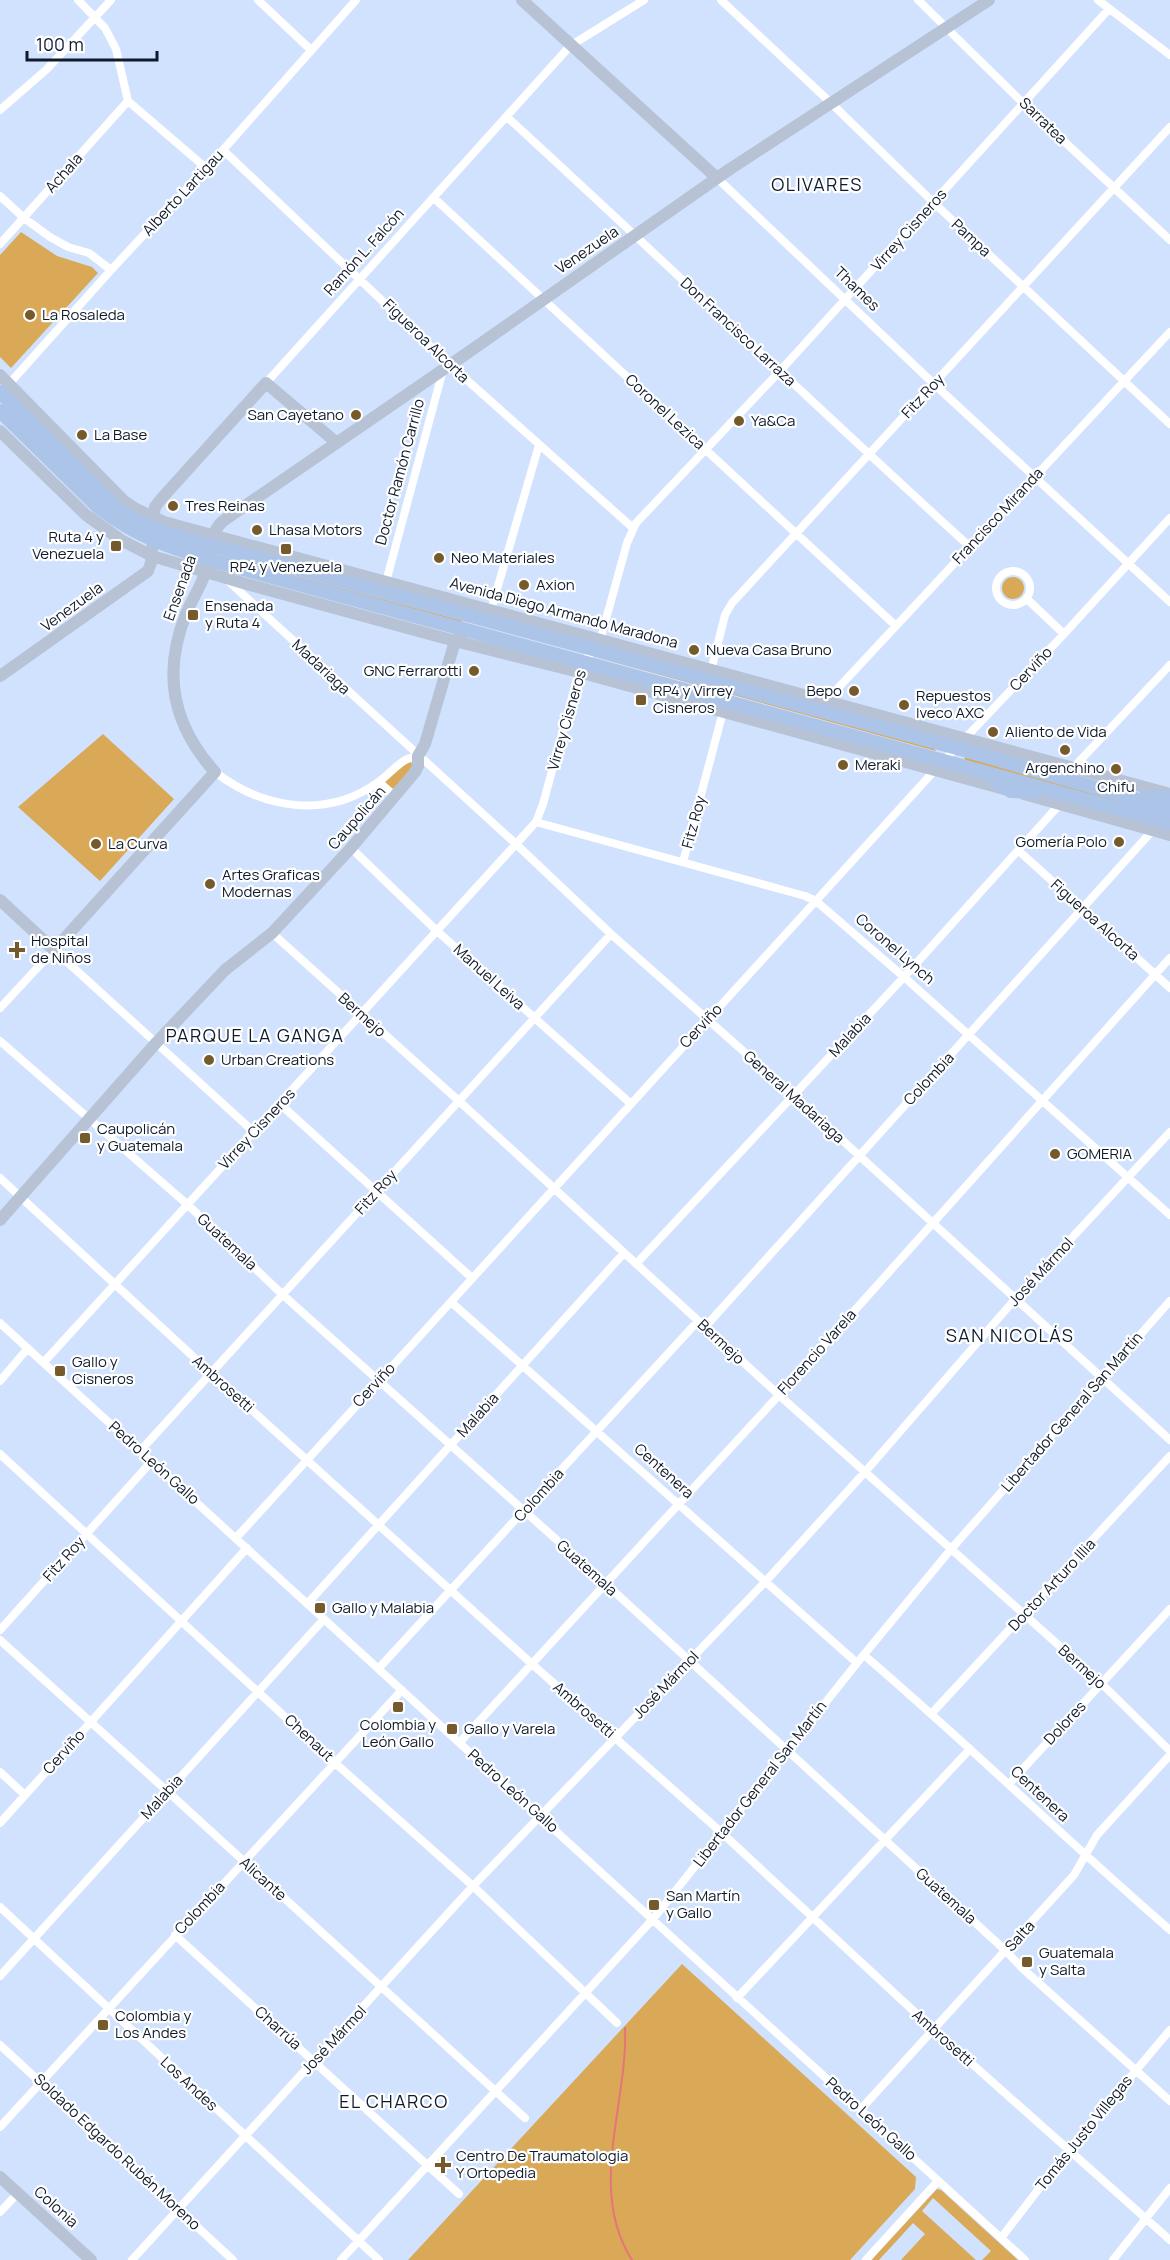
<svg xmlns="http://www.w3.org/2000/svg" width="1170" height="2260" viewBox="0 0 1170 2260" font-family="Manrope,sans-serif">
<rect width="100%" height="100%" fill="#d0e2fe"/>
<path fill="#daa957" d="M21,232L57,256L92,267L98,273L11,368L0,357V255Z
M216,556H221L460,620L465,623Z
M1002 588a11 11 0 1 1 22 0a11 11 0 1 1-22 0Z
M606,656L933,747L936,751L603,659Z
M103,734L174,799L100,881L18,807Z
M969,757L1170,812V817L967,762L964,758Z
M410,761L414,767L393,789L385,784L386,779Z
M682,1964L916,2177L915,2189L850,2260H408Z
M937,2189L941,2190L1018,2260H982L991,2251L933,2198L922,2211L976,2260H901L925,2234L913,2223L879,2260H871Z"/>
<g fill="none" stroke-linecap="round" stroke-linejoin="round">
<path stroke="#e77479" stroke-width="2" d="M625,2028C628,2104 587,2190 632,2260"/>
<path stroke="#fff" stroke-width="8" d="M78,0L105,28L116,49L128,101L206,168
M258,0L311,50
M721,0L831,103L934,203L1170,424
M918,0L1024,104L1170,240
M1098,0L1170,55
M0,110L47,69L111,0
M507,117C662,259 814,405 969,546
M223,150L450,365L633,528
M717,178L934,384L1170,602
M0,196L24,218L50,237L68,247L89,253L111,270
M434,198L896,626
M0,244L128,101
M266,383L570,46L644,0
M9,384L111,270L223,150L356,0
M996 588a17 17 0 1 1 34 0a17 17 0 1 1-34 0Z
M226,579L517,845L611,934L794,1096L1170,1440
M386,582L443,370
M1027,599L1064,634
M488,614L491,610L539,445
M710,675L725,615L732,603L1170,127
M826,701L1170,332
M1073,768L1170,665
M215,772C263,809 326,819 377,783C392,773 400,758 418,756
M379,782L396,797
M536,822L805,896L816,901L904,977L1170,1215
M351,848L437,931L630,1103
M1019,851L1170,988
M683,862L723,712
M272,933L459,1101L779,1395L1102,1684L1170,1751
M0,1008L54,950L254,1132
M0,1041L188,1205L283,1295L606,1584L1006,1951L1022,1968L1170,2101
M280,1104L472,1278
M0,1178L212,1374L532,1664L722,1833L934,2030L1170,2240
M636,1264L904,977L1060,804
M451,1302L857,1663
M0,1323L1025,2260
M705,1327L1153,830
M44,1362L536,822L543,804L579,672L583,663L600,641L627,543L636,523L780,371L1109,9
M0,1381L28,1348
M141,1450L611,934
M0,1454L334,1762L473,1886L617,2023
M236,1538L935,770L1064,634L1170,518
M308,1603L624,1253
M0,1630L152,1461
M0,1640L167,1791L525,2118
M864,1655C968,1744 1066,1840 1170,1930
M379,1668L698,1321
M932,1713L1170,1456
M460,1742L779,1395L1170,958
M0,1772L25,1795
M1009,1784L1170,1609
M0,1823L247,1548
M0,1907L379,2260
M175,1935L459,2194
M0,1976L324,1619
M737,1998L970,1749
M0,2045L233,2260
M861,2109L1074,1875L1097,1835L1170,1755
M0,2127L402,1690
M0,2212L18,2193
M1001,2238L1068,2151L1170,2030
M132,2260L473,1886L766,1581L865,1472L1016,1298L1170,1132
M341,2260L653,1919L857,1663L952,1548L1170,1301
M866,2260L938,2181
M1113,2260L1170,2188"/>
<path stroke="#b7c3d5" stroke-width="12" d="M522,0L717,178
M0,375L124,501L136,509L164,522L1170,794
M0,431L86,515L121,540L152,556L250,585L455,641L579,672L1004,789
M152,525L155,507L162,498L266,383L337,443
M0,676L148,571L151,563L152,548
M1024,794L1170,835
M0,900L54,950L215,772C173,726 162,673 186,614C191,601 199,590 204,576C210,556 207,536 223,521L463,356L730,169L989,0
M0,1220L156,1043L225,970L272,933L351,848L415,772L418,766V756L425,744L455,641L461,635
M0,2177L91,2260"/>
<path stroke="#acc4e7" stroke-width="14" d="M0,392L116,508L138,522L169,534L957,748L1170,809
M0,411L98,507C136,536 164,545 207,559L1170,823
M994,780L1011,791L1035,792
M1145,797H1170"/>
</g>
<g fill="#755a2c" stroke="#fff" stroke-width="2">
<circle cx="30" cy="315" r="6"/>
<circle cx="356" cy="415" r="6"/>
<circle cx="739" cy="421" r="6"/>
<circle cx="82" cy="435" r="6"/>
<circle cx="173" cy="506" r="6"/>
<circle cx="257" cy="530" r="6"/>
<rect x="110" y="540" width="12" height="12" rx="3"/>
<rect x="280" y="543" width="12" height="12" rx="3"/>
<circle cx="439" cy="558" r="6"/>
<circle cx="524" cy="585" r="6"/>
<rect x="187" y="609" width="12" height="12" rx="3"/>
<circle cx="694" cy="650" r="6"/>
<circle cx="474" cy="671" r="6"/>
<circle cx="854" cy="691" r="6"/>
<rect x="635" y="694" width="12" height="12" rx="3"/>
<circle cx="904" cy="705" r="6"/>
<circle cx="993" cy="732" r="6"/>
<circle cx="1065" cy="750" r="6"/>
<circle cx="843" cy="765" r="6"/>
<circle cx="1116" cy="769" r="6"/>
<circle cx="1119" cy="842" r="6"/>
<circle cx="96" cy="844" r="6"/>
<circle cx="210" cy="884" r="6"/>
<path d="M14 941h6v6h6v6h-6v6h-6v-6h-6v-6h6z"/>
<circle cx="209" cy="1060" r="6"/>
<rect x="79" y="1132" width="12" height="12" rx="3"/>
<circle cx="1055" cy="1154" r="6"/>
<rect x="54" y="1365" width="12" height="12" rx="3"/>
<rect x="314" y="1602" width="12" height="12" rx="3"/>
<rect x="392" y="1701" width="12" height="12" rx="3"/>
<rect x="446" y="1723" width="12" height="12" rx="3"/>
<rect x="648" y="1899" width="12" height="12" rx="3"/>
<rect x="1021" y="1956" width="12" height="12" rx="3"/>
<rect x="97" y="2019" width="12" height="12" rx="3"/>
<path d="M440 2156h6v6h6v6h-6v6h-6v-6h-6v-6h6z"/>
</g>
<g text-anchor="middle" stroke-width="4.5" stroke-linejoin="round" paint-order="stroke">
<g font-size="15" fill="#0f1a2a" stroke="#fff">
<text transform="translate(1043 121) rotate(44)" y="5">Sarratea</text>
<text transform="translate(64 173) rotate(-48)" y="5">Achala</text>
<text transform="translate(183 193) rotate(-47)" y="5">Alberto Lartigau</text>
<text transform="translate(909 230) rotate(-48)" y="5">Virrey Cisneros</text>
<text transform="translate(971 238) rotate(43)" y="5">Pampa</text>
<text transform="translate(587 250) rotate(-34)" y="5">Venezuela</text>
<text transform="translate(364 252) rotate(-48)" y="5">Ramón L. Falcón</text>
<text transform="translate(857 289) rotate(44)" y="5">Thames</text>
<text transform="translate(738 332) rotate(43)" y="5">Don Francisco Larraza</text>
<text transform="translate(426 341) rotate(44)" y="5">Figueroa Alcorta</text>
<text transform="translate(923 396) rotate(-47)" y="5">Fitz Roy</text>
<text transform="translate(665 412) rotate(43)" y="5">Coronel Lezica</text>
<text transform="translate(400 472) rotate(-75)" y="5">Doctor Ramón Carrillo</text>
<text transform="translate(998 516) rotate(-47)" y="5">Francisco Miranda</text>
<text transform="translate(180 588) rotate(-70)" y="5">Ensenada</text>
<text transform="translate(72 607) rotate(-36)" y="5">Venezuela</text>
<text transform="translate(564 613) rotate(15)" y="5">Avenida Diego Armando Maradona</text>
<text transform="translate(321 667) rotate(43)" y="5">Madariaga</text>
<text transform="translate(1031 669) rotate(-47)" y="5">Cerviño</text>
<text transform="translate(567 720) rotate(-74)" y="5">Virrey Cisneros</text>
<text transform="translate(357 818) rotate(-49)" y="5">Caupolicán</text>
<text transform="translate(694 822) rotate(-75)" y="5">Fitz Roy</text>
<text transform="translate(1095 920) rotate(42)" y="5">Figueroa Alcorta</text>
<text transform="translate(895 949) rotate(41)" y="5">Coronel Lynch</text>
<text transform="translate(489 977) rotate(42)" y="5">Manuel Leiva</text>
<text transform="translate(362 1015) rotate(42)" y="5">Bermejo</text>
<text transform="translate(701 1026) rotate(-47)" y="5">Cerviño</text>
<text transform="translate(850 1035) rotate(-47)" y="5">Malabia</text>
<text transform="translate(929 1079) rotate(-47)" y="5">Colombia</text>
<text transform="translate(794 1097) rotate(42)" y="5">General Madariaga</text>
<text transform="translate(257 1129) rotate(-47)" y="5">Virrey Cisneros</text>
<text transform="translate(376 1192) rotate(-48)" y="5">Fitz Roy</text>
<text transform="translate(227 1242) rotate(43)" y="5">Guatemala</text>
<text transform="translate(1041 1272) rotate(-47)" y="5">José Mármol</text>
<text transform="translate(721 1342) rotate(43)" y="5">Bermejo</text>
<text transform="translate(817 1352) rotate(-48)" y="5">Florencio Varela</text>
<text transform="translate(223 1384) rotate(42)" y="5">Ambrosetti</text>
<text transform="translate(374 1385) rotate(-47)" y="5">Cerviño</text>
<text transform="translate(1072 1412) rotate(-49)" y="5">Libertador General San Martín</text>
<text transform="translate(478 1415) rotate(-48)" y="5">Malabia</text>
<text transform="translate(154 1463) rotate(42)" y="5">Pedro León Gallo</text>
<text transform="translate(664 1471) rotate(42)" y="5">Centenera</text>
<text transform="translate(539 1495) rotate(-48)" y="5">Colombia</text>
<text transform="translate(64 1559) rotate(-48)" y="5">Fitz Roy</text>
<text transform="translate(587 1568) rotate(42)" y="5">Guatemala</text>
<text transform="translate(1052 1585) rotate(-47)" y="5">Doctor Arturo Illia</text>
<text transform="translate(1082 1667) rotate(42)" y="5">Bermejo</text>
<text transform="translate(666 1685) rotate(-46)" y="5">José Mármol</text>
<text transform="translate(584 1710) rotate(41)" y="5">Ambrosetti</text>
<text transform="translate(1065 1723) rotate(-47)" y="5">Dolores</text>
<text transform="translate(309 1738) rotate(43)" y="5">Chenaut</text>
<text transform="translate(64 1752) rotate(-48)" y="5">Cerviño</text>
<text transform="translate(760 1784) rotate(-52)" y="5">Libertador General San Martín</text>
<text transform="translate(513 1791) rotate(42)" y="5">Pedro León Gallo</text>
<text transform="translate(1040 1794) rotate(43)" y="5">Centenera</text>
<text transform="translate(162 1797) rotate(-48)" y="5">Malabia</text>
<text transform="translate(263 1879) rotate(42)" y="5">Alicante</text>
<text transform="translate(946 1896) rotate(42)" y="5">Guatemala</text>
<text transform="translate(200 1908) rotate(-47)" y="5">Colombia</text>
<text transform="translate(1020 1936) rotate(-48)" y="5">Salta</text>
<text transform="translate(278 2028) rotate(42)" y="5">Charrúa</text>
<text transform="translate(943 2038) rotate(42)" y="5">Ambrosetti</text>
<text transform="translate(334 2040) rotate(-47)" y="5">José Mármol</text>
<text transform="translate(189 2084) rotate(43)" y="5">Los Andes</text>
<text transform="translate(871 2119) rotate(42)" y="5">Pedro León Gallo</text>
<text transform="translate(1084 2133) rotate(-51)" y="5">Tomás Justo Villegas</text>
<text transform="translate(117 2152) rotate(43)" y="5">Soldado Edgardo Rubén Moreno</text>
<text transform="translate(56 2207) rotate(42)" y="5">Colonia</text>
</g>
<g font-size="15" fill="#0f1a2a" stroke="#fff" text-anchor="start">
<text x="42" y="320">La Rosaleda</text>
<text x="344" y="420" text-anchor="end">San Cayetano</text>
<text x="751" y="426">Ya&amp;Ca</text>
<text x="94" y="440">La Base</text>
<text x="185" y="511">Tres Reinas</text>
<text x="269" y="535">Lhasa Motors</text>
<text x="104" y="542" text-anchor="end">Ruta 4 y<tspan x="104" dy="17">Venezuela</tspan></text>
<text x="451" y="563">Neo Materiales</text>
<text x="286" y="572" text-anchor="middle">RP4 y Venezuela</text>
<text x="536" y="590">Axion</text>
<text x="205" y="611">Ensenada<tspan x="205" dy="17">y Ruta 4</tspan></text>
<text x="706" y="655">Nueva Casa Bruno</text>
<text x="462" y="676" text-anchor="end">GNC Ferrarotti</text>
<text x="653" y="696">RP4 y Virrey<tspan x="653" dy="17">Cisneros</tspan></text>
<text x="842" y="696" text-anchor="end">Bepo</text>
<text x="916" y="701">Repuestos<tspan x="916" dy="17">Iveco AXC</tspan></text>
<text x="1005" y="737">Aliento de Vida</text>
<text x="855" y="770">Meraki</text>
<text x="1065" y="773" text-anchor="middle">Argenchino</text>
<text x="1116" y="792" text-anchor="middle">Chifu</text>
<text x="1107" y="847" text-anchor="end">Gomería Polo</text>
<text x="108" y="849">La Curva</text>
<text x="222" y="880">Artes Graficas<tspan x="222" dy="17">Modernas</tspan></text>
<text x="31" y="946">Hospital<tspan x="31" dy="17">de Niños</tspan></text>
<text x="221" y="1065">Urban Creations</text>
<text x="97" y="1134">Caupolicán<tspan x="97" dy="17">y Guatemala</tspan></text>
<text x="1067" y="1159">GOMERIA</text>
<text x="72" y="1367">Gallo y<tspan x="72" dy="17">Cisneros</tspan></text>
<text x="332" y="1613">Gallo y Malabia</text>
<text x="398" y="1730" text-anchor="middle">Colombia y<tspan x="398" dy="17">León Gallo</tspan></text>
<text x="464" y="1734">Gallo y Varela</text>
<text x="666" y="1901">San Martín<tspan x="666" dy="17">y Gallo</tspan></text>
<text x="1039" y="1958">Guatemala<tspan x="1039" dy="17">y Salta</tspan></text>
<text x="115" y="2021">Colombia y<tspan x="115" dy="17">Los Andes</tspan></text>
<text x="456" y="2161">Centro De Traumatologia<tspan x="456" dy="17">Y Ortopedia</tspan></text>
</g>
<g font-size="18" letter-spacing="1.5" fill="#0f1a2a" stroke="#fff">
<text x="817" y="191">OLIVARES</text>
<text x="255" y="1042">PARQUE LA GANGA</text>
<text x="1010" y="1342">SAN NICOLÁS</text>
<text x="394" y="2108">EL CHARCO</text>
</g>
</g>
<path d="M27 51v9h130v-9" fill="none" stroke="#0f1a2a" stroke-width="3"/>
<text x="36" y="51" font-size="18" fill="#0f1a2a" stroke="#ffffff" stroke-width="4.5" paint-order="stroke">100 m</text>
</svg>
